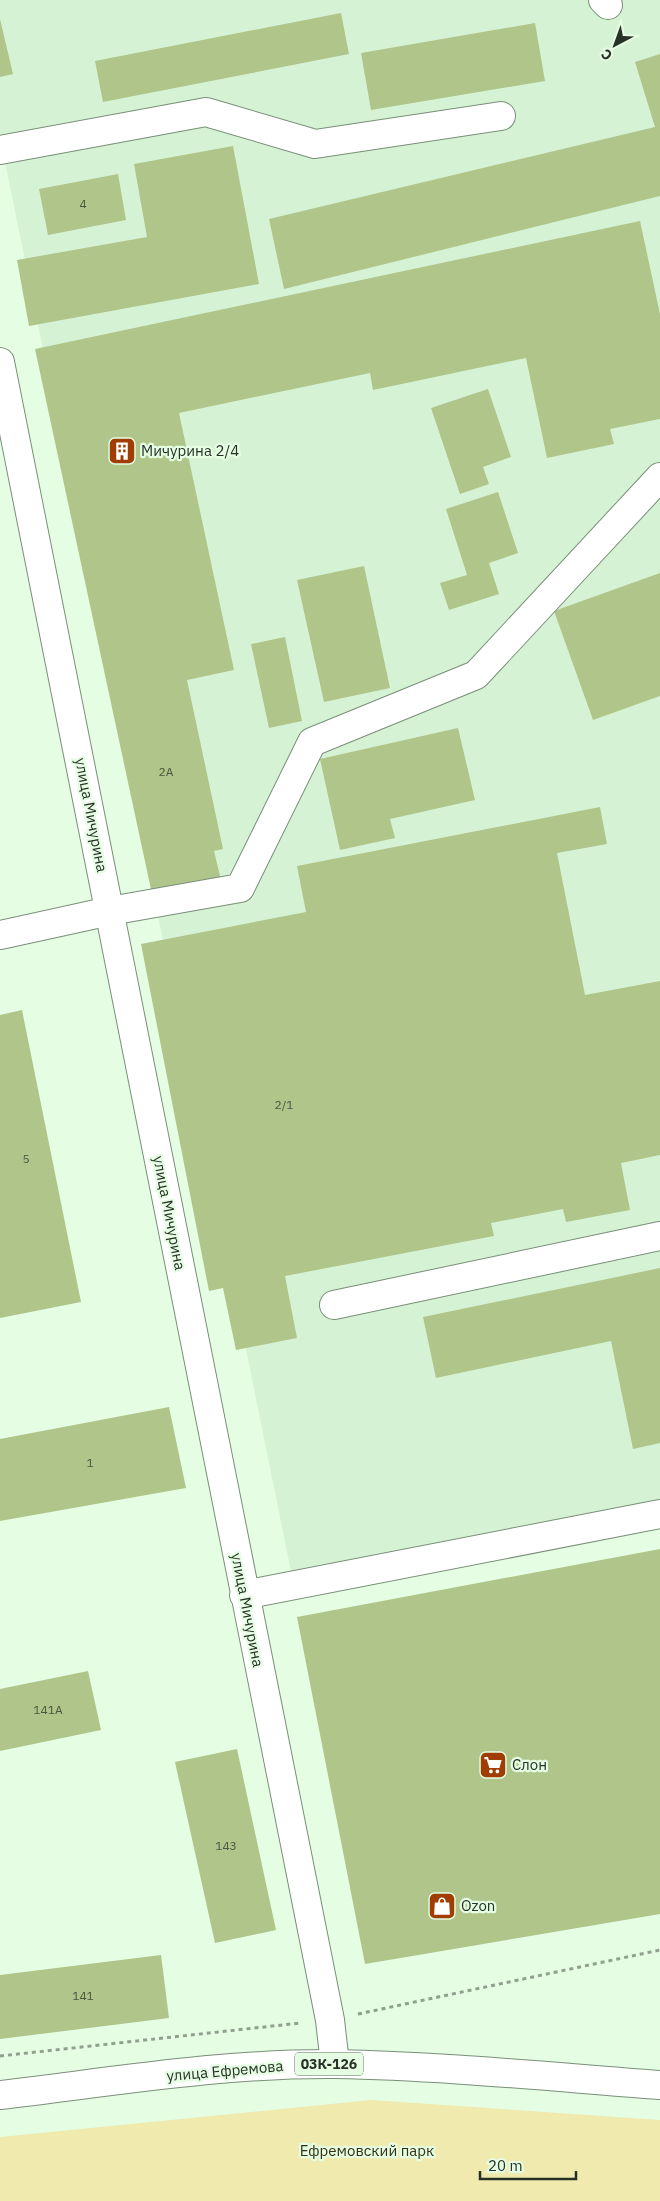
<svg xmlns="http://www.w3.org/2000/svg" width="660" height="2201" viewBox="0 0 660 2201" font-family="'IBM Plex Sans',sans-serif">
<rect width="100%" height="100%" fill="#e5fde3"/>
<path fill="#d5f3d4" d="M0,0H660V1521L295,1591L0,137Z"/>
<path fill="#f0eaae" d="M371,2100L660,2120V2201H0V2137Z"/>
<path fill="#b0c58a" d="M341,13L349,54L103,102L95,61Z
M0,19L13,74L0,77Z
M535,23L545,81L371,110L361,53Z
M660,54V196L284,289L269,219L655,127L635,62Z
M233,146L259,284L29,326L17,260L147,237L134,164Z
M118,174L126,220L48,235L39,189Z
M640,221L660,314V419L610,429L614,444L547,458L526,358L373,390L370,373L179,413L234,670L187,680L223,849L214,851L221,880L152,894L35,349Z
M488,389L511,457L483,467L489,484L460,494L431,408Z
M498,492L518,553L489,563L499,594L449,610L440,583L467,575L446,509Z
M364,566L390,688L324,702L297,580Z
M660,573V696L593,720L554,611Z
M285,637L302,721L269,728L251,644Z
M458,728L475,800L390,819L395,838L340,850L320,759Z
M600,807L607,844L557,853L585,995L660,981V1155L621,1163L630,1210L566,1222L563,1209L491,1223L494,1236L285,1276L297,1338L236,1350L223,1288L209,1291L141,944L306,912L297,866Z
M22,1010L81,1302L0,1318V1015Z
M660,1268V1443L633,1449L611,1341L436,1378L423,1317Z
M169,1407L186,1488L0,1521V1439Z
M660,1549V1914L365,1964L297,1617Z
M88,1671L101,1730L0,1751V1689Z
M237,1749L276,1930L215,1943L175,1762Z
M161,1955L169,2018L0,2039V1975Z"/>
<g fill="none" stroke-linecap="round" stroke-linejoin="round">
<g stroke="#798f78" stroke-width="30">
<path id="minor" d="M603,0L608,5
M0,150L206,112L315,144L501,116
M0,362L330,2020L335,2064
M0,935L110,911L240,888L312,742L476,675L660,477
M334,1305L660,1236
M244,1595L660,1514"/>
</g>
<g stroke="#798f78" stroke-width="30">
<path id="major" d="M0,2095C111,2082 223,2063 335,2064C443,2066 552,2077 660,2085"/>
</g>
<path stroke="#8fa08e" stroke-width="3" stroke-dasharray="4 4" stroke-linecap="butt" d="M358,2014L660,1950
M0,2056L300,2023"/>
<use href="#minor" stroke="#fff" stroke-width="28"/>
<use href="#major" stroke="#fff" stroke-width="28"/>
</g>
<defs>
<g id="building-square" transform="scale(1.4375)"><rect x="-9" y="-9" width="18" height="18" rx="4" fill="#a03d02" stroke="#e5fde3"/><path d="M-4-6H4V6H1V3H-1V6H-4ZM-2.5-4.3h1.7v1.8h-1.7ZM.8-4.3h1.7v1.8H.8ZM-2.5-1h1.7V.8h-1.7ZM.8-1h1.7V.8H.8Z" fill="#fff"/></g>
<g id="supermarket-square" transform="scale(1.4375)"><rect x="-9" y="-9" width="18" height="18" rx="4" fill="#a03d02" stroke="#e5fde3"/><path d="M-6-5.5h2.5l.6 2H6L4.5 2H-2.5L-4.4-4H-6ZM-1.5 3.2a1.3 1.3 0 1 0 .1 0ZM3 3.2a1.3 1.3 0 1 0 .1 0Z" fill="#fff"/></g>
<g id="shop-square" transform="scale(1.4375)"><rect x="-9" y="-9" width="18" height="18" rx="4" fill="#a03d02" stroke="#e5fde3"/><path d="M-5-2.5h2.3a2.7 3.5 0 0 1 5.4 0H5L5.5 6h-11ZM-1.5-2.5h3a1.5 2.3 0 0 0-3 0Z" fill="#fff"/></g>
</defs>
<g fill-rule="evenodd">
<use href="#building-square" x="122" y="451"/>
<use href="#supermarket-square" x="493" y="1765"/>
<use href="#shop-square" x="442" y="1906"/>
</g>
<g text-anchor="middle" stroke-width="4.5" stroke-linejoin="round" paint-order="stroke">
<g font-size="12" fill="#4a5640">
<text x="83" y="208">4</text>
<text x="166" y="776">2А</text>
<text x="284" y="1109">2/1</text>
<text x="26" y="1163">5</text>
<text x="90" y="1467">1</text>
<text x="48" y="1714">141А</text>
<text x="226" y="1850">143</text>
<text x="83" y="2000">141</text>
</g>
<rect fill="#e5fde3" stroke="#616e5f" stroke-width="1" x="295" y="2052.5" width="68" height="23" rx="4"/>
<g font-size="14" font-weight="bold" fill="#283127">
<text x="329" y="2069">03К-126</text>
</g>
<g font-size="15" fill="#283127" stroke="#e5fde3" text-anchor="start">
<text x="141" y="456">Мичурина 2/4</text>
<text x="512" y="1770">Слон</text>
<text x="461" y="1911">Ozon</text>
</g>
<g font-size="15" fill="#283127" stroke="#e5fde3">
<text transform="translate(91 815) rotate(79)" y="5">улица Мичурина</text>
<text transform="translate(169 1213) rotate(79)" y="5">улица Мичурина</text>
<text transform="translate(247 1610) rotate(79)" y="5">улица Мичурина</text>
<text transform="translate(225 2071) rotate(-5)" y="5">улица Ефремова</text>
</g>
<g font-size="15" fill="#333013" stroke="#e5fde3">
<text x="367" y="2156">Ефремовский парк</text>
</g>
</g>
<g transform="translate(615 45) rotate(221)" stroke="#e5fde3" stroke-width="4" paint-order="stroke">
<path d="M0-4L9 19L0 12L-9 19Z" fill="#283127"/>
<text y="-8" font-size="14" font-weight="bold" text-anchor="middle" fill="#283127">С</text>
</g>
<path d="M480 2171v8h96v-8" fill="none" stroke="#283127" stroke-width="2.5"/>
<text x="488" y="2171" font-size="15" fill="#283127" stroke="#e5fde3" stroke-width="4" paint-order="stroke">20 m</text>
</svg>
